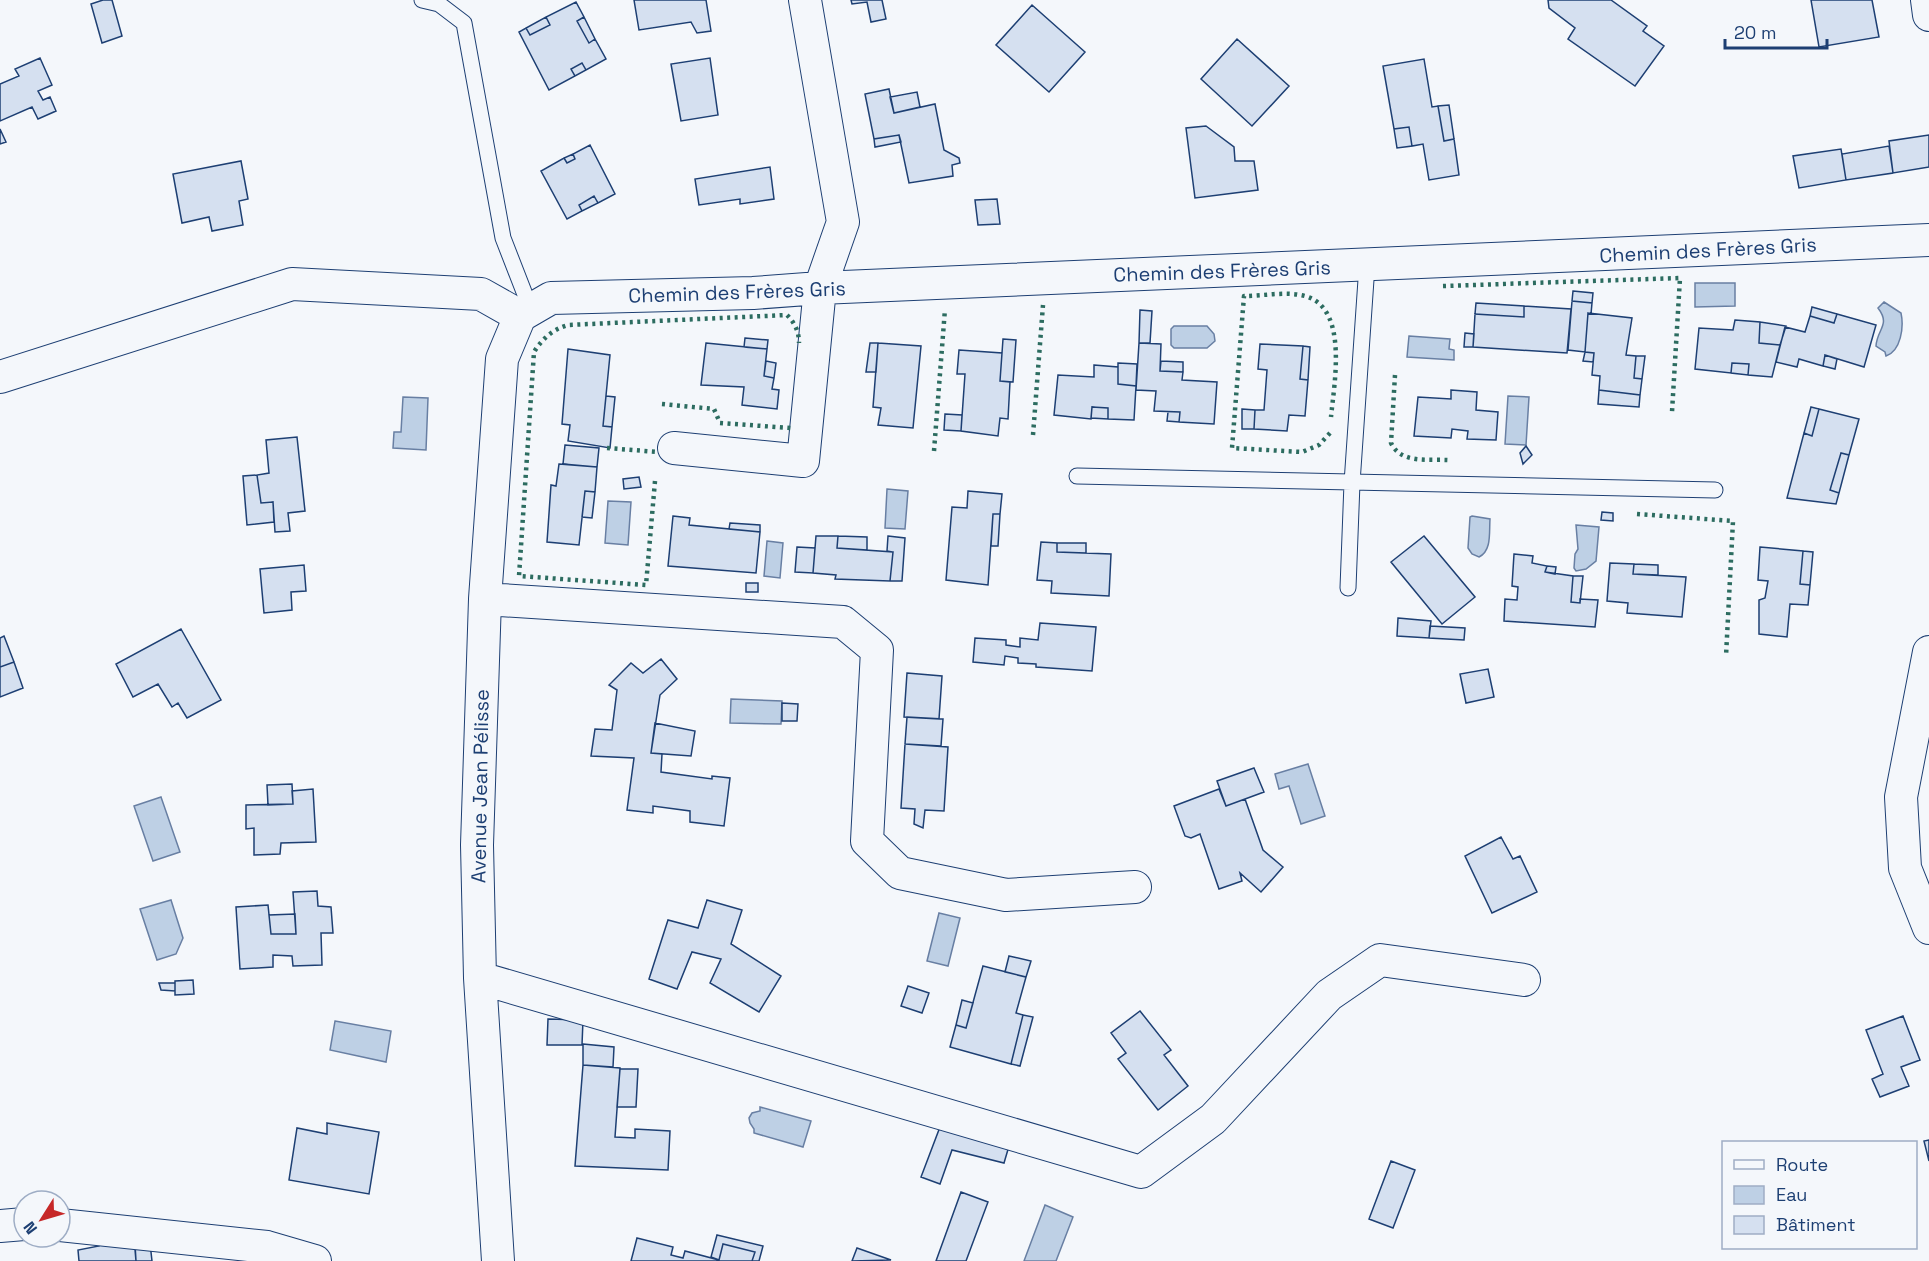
<svg xmlns="http://www.w3.org/2000/svg" width="1929" height="1261" viewBox="0 0 1929 1261" font-family="'Space Grotesk',sans-serif">
<rect width="100%" height="100%" fill="#f4f7fb"/>
<path fill="#bed0e5" stroke="#687fa3" stroke-width="1.5" d="M1695,283H1735V306L1695,307Z
M1884,302L1901,313C1904,327 1901,351 1886,356L1885,352L1876,346C1877,329 1891,325 1878,308Z
M1174,326H1207L1214,334L1215,341L1207,348H1174L1171,345V329Z
M1409,336L1450,339L1449,349L1454,350V360L1407,357Z
M1508,396L1529,397L1526,445L1505,444Z
M403,397L428,398L426,450L393,448L394,432H401Z
M887,489L908,491L905,529L885,528Z
M608,501L631,502L628,545L605,543Z
M1472,516L1490,519C1489,532 1492,551 1479,557L1472,554L1468,548L1470,517Z
M1576,525L1599,527L1596,561L1586,569L1576,571L1574,568L1575,554L1578,549Z
M767,541L783,543L780,578L764,576Z
M731,699L782,701L781,724L730,723Z
M1308,764L1325,816L1301,824L1289,786L1279,789L1275,774Z
M161,797L180,852L153,861L134,806Z
M171,900L183,938L176,954L157,960L140,909Z
M939,913L960,918L948,966L927,961Z
M335,1021L391,1031L386,1062L330,1050Z
M760,1107L811,1121L803,1147L754,1133V1129L750,1123L749,1118L752,1113L760,1111Z
M1045,1205L1073,1217L1056,1261H1024Z"/>
<path fill="#d5e0f0" stroke="#1d3f73" stroke-width="1.5" d="M103,0H112L122,36L102,43L91,4Z
M634,0H706L711,31L697,33L691,22L639,30Z
M851,0H882L886,19L871,22L867,2L852,4Z
M1548,0H1611L1647,26L1643,31L1664,46L1635,86L1568,39L1575,28L1549,8Z
M1811,0H1872L1879,37L1819,47Z
M576,2L584,17L577,21L589,43L595,39L606,59L586,70L582,63L571,69L575,76L549,90L519,32L526,28L530,35L550,25L546,17Z
M1032,5L1085,52L1049,92L996,45Z
M546,17L550,25L530,35L526,28Z
M584,17L595,39L589,43L577,21Z
M1237,39L1289,86L1252,126L1201,79Z
M40,58L52,85L38,91L43,100L50,97L56,111L38,119L32,107L0,121V84L19,76L15,69Z
M710,58L718,115L681,121L671,64Z
M1424,59L1432,107L1438,106L1444,141L1454,139L1459,175L1429,180L1423,144L1412,146L1409,127L1394,129L1383,66Z
M582,63L586,70L575,76L571,69Z
M889,89L894,113L935,104L944,150L959,158L960,163L952,165L953,176L909,183L899,135L874,139L865,94Z
M917,92L920,107L894,113L890,97Z
M1449,105L1454,139L1444,141L1438,106Z
M1206,126L1234,147L1235,161H1254L1258,190L1195,198L1186,128Z
M1409,127L1412,146L1397,148L1394,129Z
M0,129L6,142L0,144Z
M899,135L901,142L875,147L874,139Z
M1929,135V167L1893,173L1889,141Z
M590,145L615,194L598,203L594,196L579,205L582,211L567,219L541,171L564,158L567,163L575,159L573,154Z
M1889,146L1893,173L1846,180L1842,154Z
M1841,149L1846,180L1799,188L1793,156Z
M573,154L575,159L567,163L564,158Z
M241,161L248,199L239,201L243,225L212,231L209,217L182,223L173,174Z
M770,167L774,199L740,204V199L699,205L695,179Z
M594,196L598,203L582,211L579,205Z
M997,199L1000,224L978,225L975,200Z
M1573,291L1593,293L1592,303L1572,301Z
M1572,301L1592,303L1591,314L1588,313L1585,352L1568,350Z
M1476,303L1524,306V317L1475,314Z
M1524,306L1571,309L1567,353L1473,347L1475,314L1524,317Z
M1812,307L1837,314L1834,323L1810,316Z
M1140,310L1152,311L1150,343H1139Z
M1588,313L1632,318L1626,355L1636,356L1634,378L1642,379L1640,395L1599,390L1600,376L1592,375L1594,353L1585,352Z
M1837,314L1876,325L1864,367L1825,355L1823,366L1799,359L1797,367L1776,362L1785,327L1805,332L1810,316L1834,323Z
M1735,320L1760,322L1759,343L1780,345L1772,377L1748,375L1749,364L1732,363L1731,373L1695,369L1699,328L1733,330Z
M1760,322L1786,326L1780,345L1759,343Z
M1465,333L1474,334L1473,347H1464Z
M745,338L768,340L767,349L744,347Z
M1003,339L1016,340L1013,382L1000,381Z
M706,343L767,349L764,376L774,378L772,389L779,390L777,409L742,405L744,387L701,385Z
M870,343H878L876,372H866Z
M878,343L921,346L913,428L878,425L881,408L873,407Z
M1139,343L1161,344L1160,371L1183,372L1182,380L1217,382L1214,424L1179,422L1180,412L1154,411L1156,391L1136,390Z
M1260,344L1303,346L1300,379L1308,380L1305,416L1289,415L1287,431L1254,429L1255,410H1264L1267,370L1258,369Z
M1303,346L1310,347L1308,380L1300,379Z
M568,349L610,355L603,426L612,427L610,448L568,441L570,425L562,424Z
M959,350L1002,353L1000,381L1010,382L1008,419L1000,418L998,436L961,431L965,374H957Z
M1585,352L1594,353L1593,362L1583,361Z
M1825,355L1837,359L1835,369L1823,366Z
M1636,356H1645L1642,379L1634,378Z
M766,361L776,363L774,378L764,376Z
M1161,361L1183,362V372L1160,371Z
M1118,363L1137,364L1136,386L1118,384Z
M1732,363L1749,364L1748,375L1731,373Z
M1094,365L1118,367V384L1136,386L1134,420L1108,419V408L1092,407L1091,419L1054,415L1058,375L1094,377Z
M1451,390L1477,392L1476,410L1498,412L1496,440L1467,439L1468,431L1452,429L1451,438L1414,436L1418,397L1451,399Z
M1599,390L1640,395L1639,407L1598,404Z
M606,396L615,397L612,427L603,426Z
M1092,407L1108,408V419L1091,418Z
M1811,407L1819,409L1812,436L1804,433Z
M1242,409L1255,410L1254,429H1242Z
M1819,409L1859,419L1849,455L1841,453L1830,490L1839,493L1836,504L1787,498L1804,433L1812,436Z
M1168,412H1180L1179,422L1167,421Z
M945,414L962,415L961,431L944,430Z
M297,437L305,511L288,513L290,531L275,532L273,502L261,503L257,475L269,473L266,440Z
M565,445L599,448L597,467L563,464Z
M1526,446L1532,455L1523,464L1520,453Z
M1841,453L1849,455L1839,493L1830,490Z
M559,464L597,467L595,492L585,491L579,545L547,542L551,485L556,486Z
M257,475L261,503L273,502L274,522L247,525L243,476Z
M639,477L641,487L624,489L623,479Z
M585,491L595,492L592,518L582,517Z
M968,491L1002,494L1000,514H993L988,585L946,580L952,507L967,508Z
M1602,512L1613,513V521L1601,520Z
M993,514H1000L998,546H991Z
M673,516L690,518L689,525L760,532L756,573L668,566Z
M730,523L760,525V532L729,529Z
M816,536H838L837,548L893,552L890,581L835,579L836,575L813,573Z
M838,536L867,537V550L837,548Z
M888,536L905,538L902,581H890L893,552L887,551Z
M1424,536L1475,597L1442,624L1391,562Z
M1041,542L1057,543V552L1111,554L1109,596L1051,593L1052,581L1037,580Z
M1057,543H1086V553L1057,552Z
M797,547L815,548L813,573L795,572Z
M1760,547L1803,551L1800,584L1810,585L1808,605L1790,604L1787,637L1759,634V600L1765,598L1768,581L1758,580Z
M1803,551L1813,552L1810,585L1800,584Z
M1514,554L1533,556L1532,563L1547,566L1545,572L1573,576L1571,602L1580,603V599L1598,600L1595,627L1504,621L1505,599L1517,600L1518,587L1512,586Z
M1610,563L1634,564L1633,574L1686,577L1682,617L1627,613L1628,603L1607,601Z
M1634,564L1658,565V575L1633,574Z
M304,565L306,591L291,592L292,610L264,613L260,569Z
M1547,566L1556,567L1555,574L1545,572Z
M1573,576H1583L1580,603L1571,602Z
M746,583H758V592H746Z
M1398,618L1431,621L1429,638L1397,636Z
M1040,623L1096,627L1092,671L1036,667V664L1018,663V658L1005,656L1004,665L973,662L975,638L1006,640V645L1020,647V638L1038,640Z
M1430,626L1465,628L1464,640L1429,638Z
M181,629L221,700L187,718L178,703L172,707L158,684L133,697L116,664Z
M4,636L14,662L0,667V638Z
M661,659L677,679L660,695L651,753L662,754L661,772L712,779V776L730,778L724,826L690,822V811L653,806V813L627,810L634,758L591,756L595,729L612,730L617,690L609,685L631,663L643,673Z
M14,662L23,688L0,697V667Z
M1488,669L1494,697L1466,703L1460,674Z
M907,673L942,676L939,719L904,717Z
M782,703L798,704L797,721H782Z
M907,717L943,719L941,746L905,744Z
M655,723L695,731L691,756L651,753Z
M905,744L948,747L944,811L925,810L923,828L914,824L915,809L901,808Z
M1254,768L1264,792L1226,806L1217,781Z
M292,784L293,804L268,805L267,785Z
M313,789L316,842L281,843L280,854L254,855V828L246,829V805L293,804L292,791Z
M1219,789L1226,806L1245,799L1263,850L1283,867L1261,892L1240,873L1242,881L1219,889L1200,834L1191,838L1185,836L1174,806Z
M1501,837L1513,859L1520,856L1537,892L1492,913L1465,856Z
M317,891L318,906L331,907L333,933H321L322,965L293,966L292,956L273,955V967L240,969L236,907L268,905L271,934H296L293,892Z
M707,900L742,910L731,944L781,976L759,1012L710,983L721,959L692,952L677,989L649,979L668,920L698,928Z
M295,914L296,934H271L269,915Z
M1009,956L1031,961L1026,977L1005,972Z
M983,966L1026,977L1016,1013L1023,1015L1011,1064L950,1047L956,1025L966,1028Z
M193,980L194,994L175,995V981Z
M159,983H175V991L161,990Z
M908,986L929,993L922,1013L901,1006Z
M962,1000L973,1003L966,1028L956,1025Z
M1140,1011L1171,1050L1164,1055L1188,1086L1158,1110L1118,1059L1126,1053L1111,1033Z
M1023,1015L1033,1017L1020,1066L1011,1064Z
M1903,1016L1920,1060L1901,1067L1909,1086L1880,1097L1872,1079L1883,1074L1866,1030Z
M548,1019L583,1020L582,1045H547Z
M583,1044L614,1047L613,1067L583,1065Z
M583,1065L620,1068L615,1137L635,1138V1129L670,1131L668,1170L575,1166Z
M620,1069H638L636,1107H617Z
M327,1123L379,1132L369,1194L289,1180L297,1128L327,1134Z
M940,1127L1009,1146L1004,1163L952,1150L940,1184L921,1177Z
M1929,1140V1161L1924,1141Z
M1391,1161L1415,1170L1393,1228L1369,1219Z
M961,1192L988,1202L966,1261H936Z
M98,1234L134,1238L136,1261H79L78,1250L99,1246Z
M717,1235L763,1246L759,1261H752L755,1252L723,1244L719,1260L711,1257Z
M637,1238L673,1247L671,1255L683,1258L685,1251L719,1260L723,1244L755,1252L752,1261H631Z
M150,1243L152,1261H136L135,1244Z
M857,1248L891,1260L852,1261Z"/>
<g fill="none" stroke-linecap="round" stroke-linejoin="round">
<g stroke="#1d3f73" stroke-width="17">
<path id="lane" d="M422,0L439,4L464,23L503,238L531,310
M1077,476L1715,490
M1348,588L1352,483L1367,265"/>
</g>
<g stroke="#1d3f73" stroke-width="34">
<path id="street" d="M1927,0L1929,15
M520,316L551,298L753,293L820,288L1929,240
M0,377L292,284L481,294L520,316
M674,448L803,461L820,288L843,222L805,0
M485,599L843,622L877,650L867,841L900,873L1006,895L1135,887
M1929,652L1901,797L1905,868L1929,928
M480,978L1141,1172L1213,1119L1329,995L1380,960L1524,980
M60,1225L267,1247L315,1261
M0,1226L24,1224
M498,1261L480,978L477,845L485,599L502,359L520,316"/>
</g>
<use href="#lane" stroke="#f4f7fb" stroke-width="15"/>
<use href="#street" stroke="#f4f7fb" stroke-width="32"/>
<path stroke="#2c6c60" stroke-width="4.5" stroke-dasharray="3 4.5" stroke-linecap="butt" d="M1443,286L1680,278L1672,412
M1395,375L1391,443C1401,464 1428,459 1448,460
M662,404L714,409L720,423L791,428
M1330,433L1319,445L1302,452L1232,448L1244,296C1263,296 1286,291 1305,296C1349,308 1334,384 1331,417
M1033,435L1043,305
M607,448L658,452
M934,451L945,309
M655,481L646,585L519,576L534,352C542,339 553,329 568,325L787,315C795,323 799,332 799,343
M1637,514L1733,521L1726,656"/>
</g>
<g text-anchor="middle" stroke-width="4.5" stroke-linejoin="round" paint-order="stroke">
<g font-size="20" fill="#1d3f73" stroke="#f4f7fb">
<text transform="translate(1708 250) rotate(-3)" y="7">Chemin des Frères Gris</text>
<text transform="translate(1222 271) rotate(-2)" y="7">Chemin des Frères Gris</text>
<text transform="translate(737 292) rotate(-2)" y="7">Chemin des Frères Gris</text>
<text transform="translate(480 786) rotate(-89)" y="7">Avenue Jean Pélisse</text>
</g>
</g>
<rect x="1722" y="1141" width="195" height="108" fill="#f4f7fb" stroke="#9eadc5" stroke-width="1.5"/>
<rect x="1734" y="1160" width="30" height="9" fill="#f4f7fb" stroke="#9eadc5" stroke-width="1.5"/>
<text x="1776" y="1171" font-size="18" fill="#1d3f73">Route</text>
<rect x="1734" y="1186" width="30" height="18" fill="#bed0e5" stroke="#9eadc5" stroke-width="1.5"/>
<text x="1776" y="1201" font-size="18" fill="#1d3f73">Eau</text>
<rect x="1734" y="1216" width="30" height="18" fill="#d5e0f0" stroke="#9eadc5" stroke-width="1.5"/>
<text x="1776" y="1231" font-size="18" fill="#1d3f73">Bâtiment</text>
<g transform="translate(42 1219) rotate(233)"><circle r="28" fill="#f4f7fb" stroke="#9eadc5" stroke-width="1.5"/>
<path d="M0-4.5L10 22L0 15L-10 22Z" fill="#c62828"/>
<text y="-9" font-size="16" font-weight="bold" text-anchor="middle" fill="#1d3f73">N</text>
</g>
<path d="M1725 39v9h102v-9" fill="none" stroke="#1d3f73" stroke-width="3"/>
<text x="1734" y="39" font-size="18" fill="#1d3f73" stroke="#f4f7fb" stroke-width="4.5" paint-order="stroke">20 m</text>
</svg>
